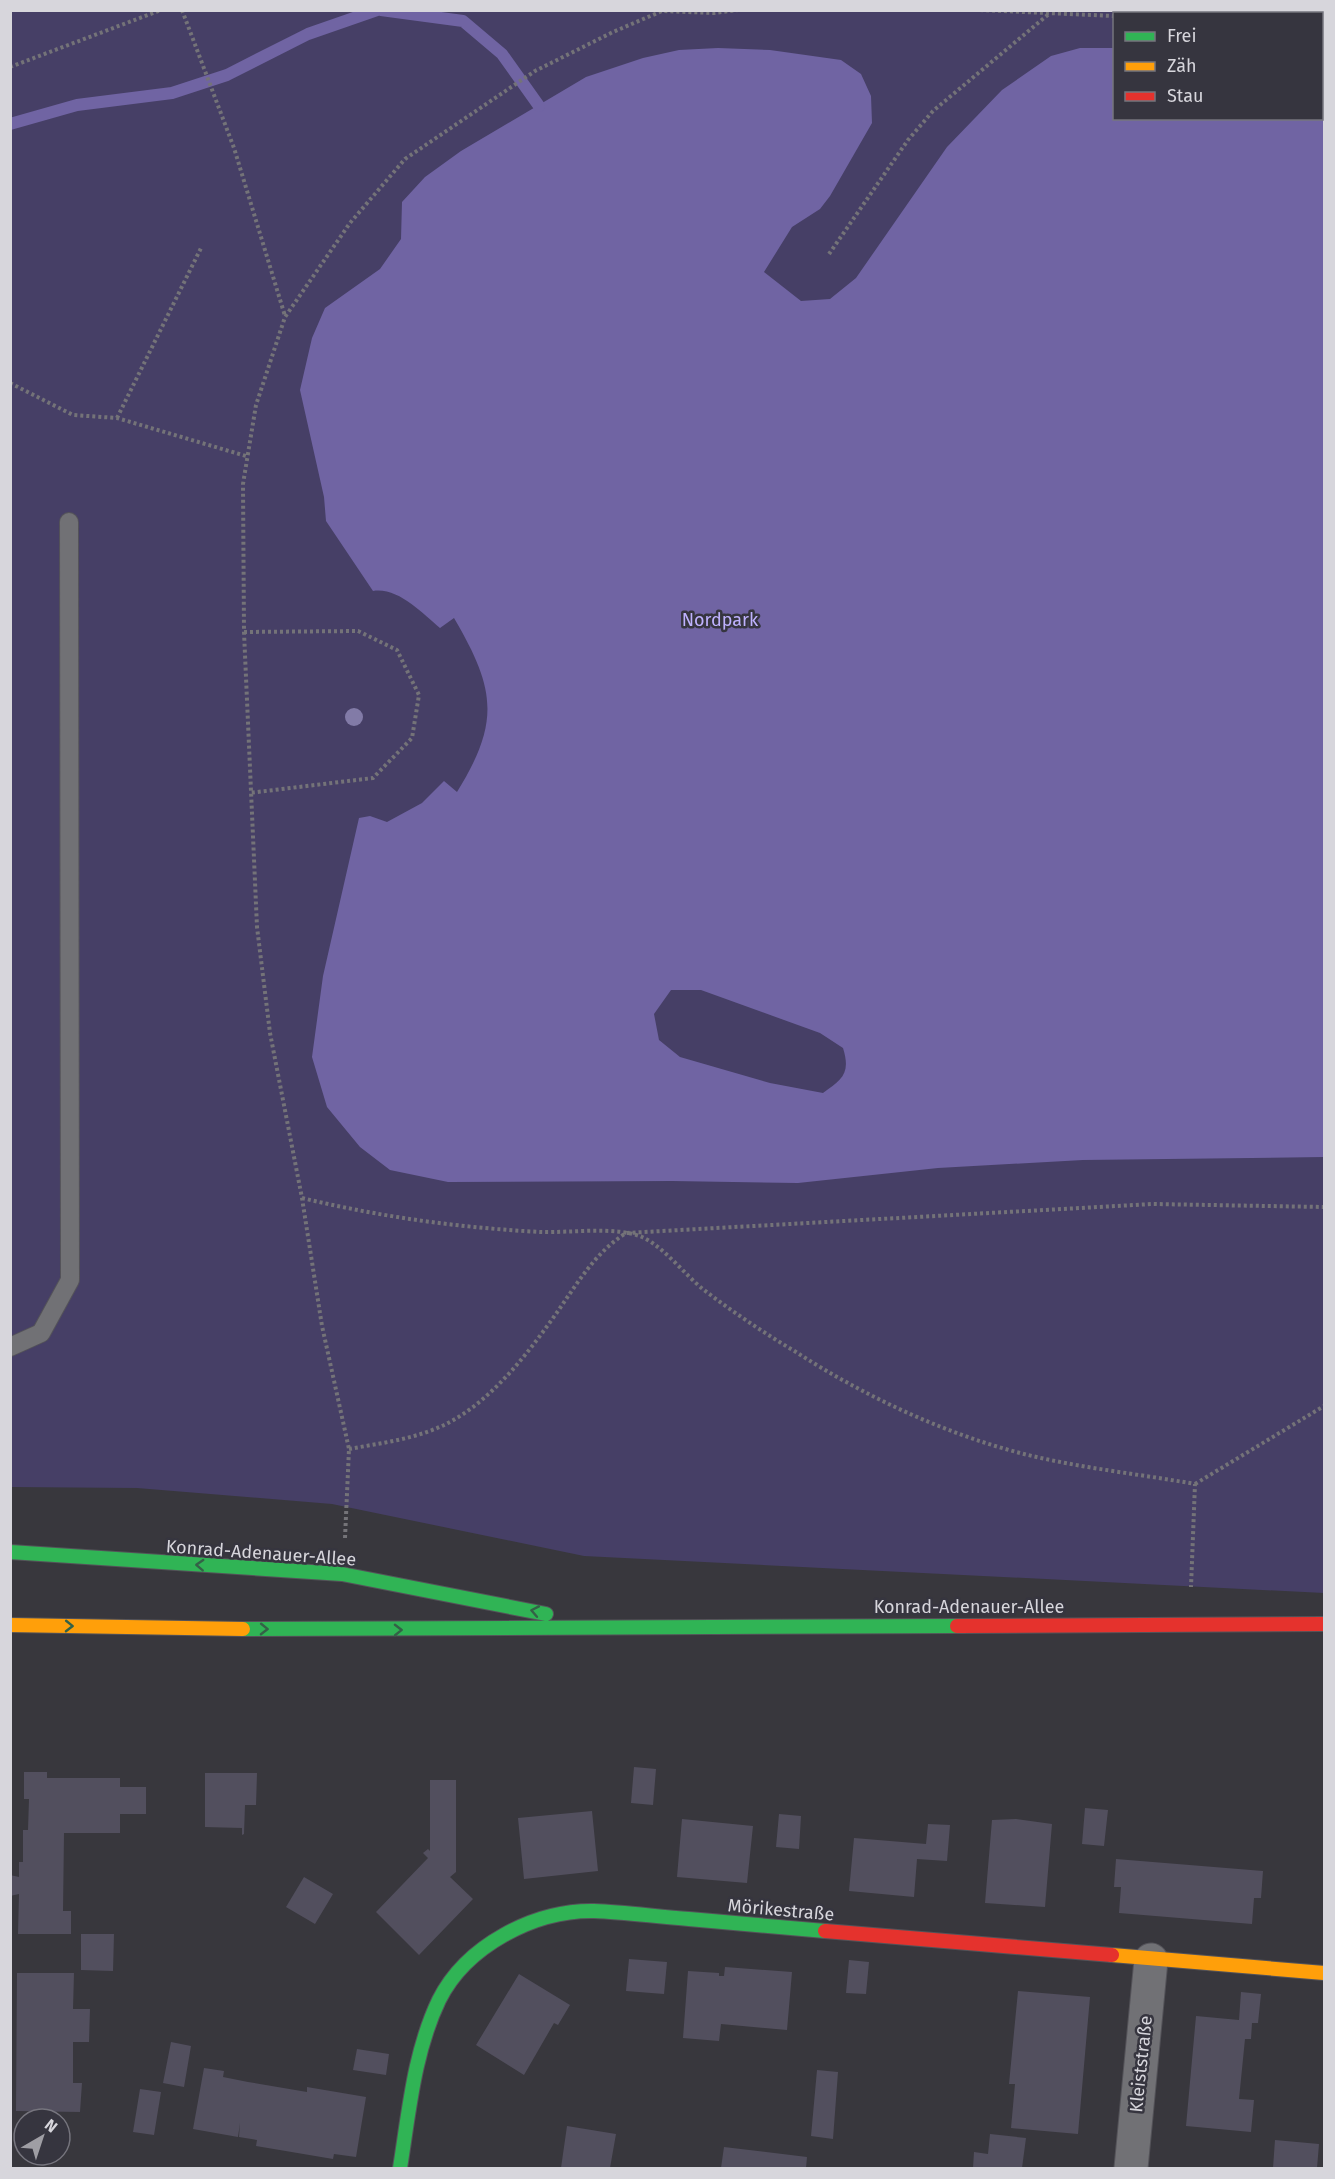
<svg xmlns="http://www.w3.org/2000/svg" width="1335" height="2179" viewBox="0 0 1335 2179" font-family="'Fira Sans',sans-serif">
<rect width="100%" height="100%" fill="#38373d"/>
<path fill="#463f66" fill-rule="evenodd" d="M11,11H1324V1593L584,1556L332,1504L137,1488L11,1487ZM1114,14H1322V118H1114Z"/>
<path fill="#7064a3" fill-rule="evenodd" d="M1322,35H1324V1157L1083,1160L938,1168L798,1183L672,1181L448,1182L390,1170L360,1147L327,1107L312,1057L323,976L359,818L370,816L387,822L422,803L444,781L457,792C501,721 495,688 454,618L440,628C422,613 398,587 373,591L326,521L324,497L300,390L312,338L325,308L380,269L401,239L402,202L425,177L461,151L586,77L643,58L679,50L718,48L770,50L841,60L861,74L871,96L872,123L830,196L820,209L792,227L764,272L801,301L830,299L856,278L947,147L1002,90L1051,56L1080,48H1114V118H1322ZM671,990H701L820,1033L843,1048C851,1074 842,1079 823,1093L770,1083L680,1057L659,1040L654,1014Z"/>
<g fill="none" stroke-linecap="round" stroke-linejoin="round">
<path stroke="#7064a3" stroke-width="12" d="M381,10L463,21L502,54L539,106
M10,124L77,105L172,93L227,75L308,34L377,10"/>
</g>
<path fill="#524f5e" d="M634,1767L656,1769L653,1805L631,1803Z
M24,1772H47V1778H120V1787H146V1814H120V1833H64L63,1911H71V1934H18L19,1894L10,1896V1875L19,1877V1862H23V1830H28L29,1799H24Z
M205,1773H257L256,1805H245L244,1834L242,1835V1828L205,1827Z
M430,1780H456V1872L450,1877L473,1899L419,1955L376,1912L428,1858L423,1853L428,1849L430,1851Z
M1085,1808L1108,1810L1104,1846L1082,1844Z
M592,1811L598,1871L524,1879L518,1818Z
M779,1814L801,1816L799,1849L776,1847Z
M682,1819L753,1826L747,1883L677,1877Z
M1016,1819L1052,1824L1045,1907L985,1903L992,1820Z
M928,1824L950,1825L947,1861L917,1859L914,1897L849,1891L854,1838L926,1844Z
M1116,1859L1263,1871L1261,1898H1254L1252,1924L1119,1913L1121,1887H1114Z
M304,1877L333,1894L315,1924L286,1907Z
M81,1934H114L113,1971L81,1970Z
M629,1959L667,1962L664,1994L626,1991Z
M849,1960L869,1962L866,1994L846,1993Z
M725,1967L792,1972L787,2030L721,2024L719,2041L683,2038L688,1971L719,1973V1976H724Z
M17,1973H74L73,2009H90L89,2042H73V2083H82L80,2112L16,2111Z
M519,1974L570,2005L558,2025L554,2023L524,2075L476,2045Z
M1018,1991L1090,1997L1078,2134L1011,2128L1015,2084H1009Z
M1241,1992L1261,1994L1258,2023H1252L1251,2039H1245L1239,2099L1254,2100L1251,2132L1186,2126L1196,2016L1239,2020Z
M171,2042L191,2046L184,2087L163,2083Z
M357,2049L389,2054L386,2075L353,2070Z
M204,2068L224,2071L223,2077L248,2082L307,2092V2087L366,2097L356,2157L334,2154L333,2159L256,2146L257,2140L239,2137L240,2123L238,2137L193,2129Z
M817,2070L838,2072L833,2139L811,2136Z
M140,2089L161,2092L154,2135L133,2132Z
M567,2126L616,2134L610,2168H561Z
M990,2134L1026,2138L1022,2168H973L974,2152L988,2154Z
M1275,2140L1319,2144L1317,2168H1273Z
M724,2147L807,2157L806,2168H721Z"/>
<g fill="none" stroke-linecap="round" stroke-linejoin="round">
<g stroke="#545359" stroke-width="20">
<path id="lane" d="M10,1347L41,1333L70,1280L69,522"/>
</g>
<g stroke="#545359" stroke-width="35">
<path id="street" d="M1131,2168L1151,1960"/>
</g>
<g stroke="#545359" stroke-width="16">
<path id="fast" d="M10,1552L342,1574L546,1614
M243,1629L957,1626
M400,2168C409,2112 414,2052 439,2000C466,1946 534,1910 594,1911C626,1912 658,1917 689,1919C735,1923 780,1927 825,1931"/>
</g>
<g stroke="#545359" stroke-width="16">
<path id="slow" d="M10,1625L243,1629
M1112,1955L1324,1973"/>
</g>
<g stroke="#545359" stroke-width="16">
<path id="jam" d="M957,1626L1324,1624
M825,1931L1112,1955"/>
</g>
<path stroke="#747378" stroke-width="4" stroke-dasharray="3 3" stroke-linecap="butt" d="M182,10L234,148L285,316
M980,10L1114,16
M1318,14L1324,12
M10,67L161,10
M829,254L908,140L933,111L1050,13
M10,383L73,415L117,418L246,456
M117,418L202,246
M244,632L358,631L397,650L419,695L412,738L373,778L249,793
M302,1198C381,1217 461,1228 541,1232C570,1233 616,1226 642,1237C663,1246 685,1275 704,1290C733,1312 764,1333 796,1352C864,1396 945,1434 1024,1454C1080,1468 1139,1474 1195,1484L1191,1587
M349,1449C381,1443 416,1439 446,1424C492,1401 529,1352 558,1311C578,1282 596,1252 626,1233L1153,1204L1324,1207
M1195,1484L1324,1406
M345,1538L349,1449L322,1326L302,1198L270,1033L257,927L244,632L243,484L256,405L285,317L350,223L405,159L535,71L613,32L662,11L714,13L738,10"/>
<use href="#lane" stroke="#717175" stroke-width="18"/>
<use href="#street" stroke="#717175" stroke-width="33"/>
<use href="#fast" stroke="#30b455" stroke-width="14"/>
<use href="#slow" stroke="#ff9f0a" stroke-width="14"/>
<use href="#jam" stroke="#e5322d" stroke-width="14"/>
</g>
<circle fill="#827ba7" cx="354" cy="717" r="9"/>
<defs><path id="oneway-chevron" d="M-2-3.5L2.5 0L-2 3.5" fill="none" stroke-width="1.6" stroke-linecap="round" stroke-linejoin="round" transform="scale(1.5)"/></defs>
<g stroke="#346147">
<use href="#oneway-chevron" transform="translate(200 1565) rotate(-177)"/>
<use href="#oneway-chevron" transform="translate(535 1611) rotate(-169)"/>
<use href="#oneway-chevron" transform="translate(69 1626) rotate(1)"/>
<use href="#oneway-chevron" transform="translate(264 1629) rotate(1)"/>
<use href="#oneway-chevron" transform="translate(398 1630) rotate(-1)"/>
</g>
<g text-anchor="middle" stroke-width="5" stroke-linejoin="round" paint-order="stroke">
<g font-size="18" fill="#bfb2fe" stroke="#36353f">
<text x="720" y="626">Nordpark</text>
</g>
<g font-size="18" fill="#d7d6dc" stroke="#36353f">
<text transform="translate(261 1553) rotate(4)" y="6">Konrad-Adenauer-Allee</text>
<text x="969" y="1613">Konrad-Adenauer-Allee</text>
<text transform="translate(781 1910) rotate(5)" y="6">Mörikestraße</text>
<text transform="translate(1141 2064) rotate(-84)" y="6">Kleiststraße</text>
</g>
</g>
<rect width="1335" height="2179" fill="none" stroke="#d7d6dc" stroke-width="24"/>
<rect x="1113" y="12" width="210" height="108" fill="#36353f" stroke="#76757e" stroke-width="1.5"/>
<rect x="1125" y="32" width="30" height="9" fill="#30b455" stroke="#76757e" stroke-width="1.5"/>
<text x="1167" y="42" font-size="18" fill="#d7d6dc">Frei</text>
<rect x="1125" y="62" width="30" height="9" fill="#ff9f0a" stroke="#76757e" stroke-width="1.5"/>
<text x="1167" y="72" font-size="18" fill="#d7d6dc">Zäh</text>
<rect x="1125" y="92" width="30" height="9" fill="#e5322d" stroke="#76757e" stroke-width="1.5"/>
<text x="1167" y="102" font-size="18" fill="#d7d6dc">Stau</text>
<g transform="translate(42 2137) rotate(39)"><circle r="28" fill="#36353f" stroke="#76757e" stroke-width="1.5"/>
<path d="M0-4.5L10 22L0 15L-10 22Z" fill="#9f9ea4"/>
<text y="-9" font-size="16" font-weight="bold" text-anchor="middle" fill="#d7d6dc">N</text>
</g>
</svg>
